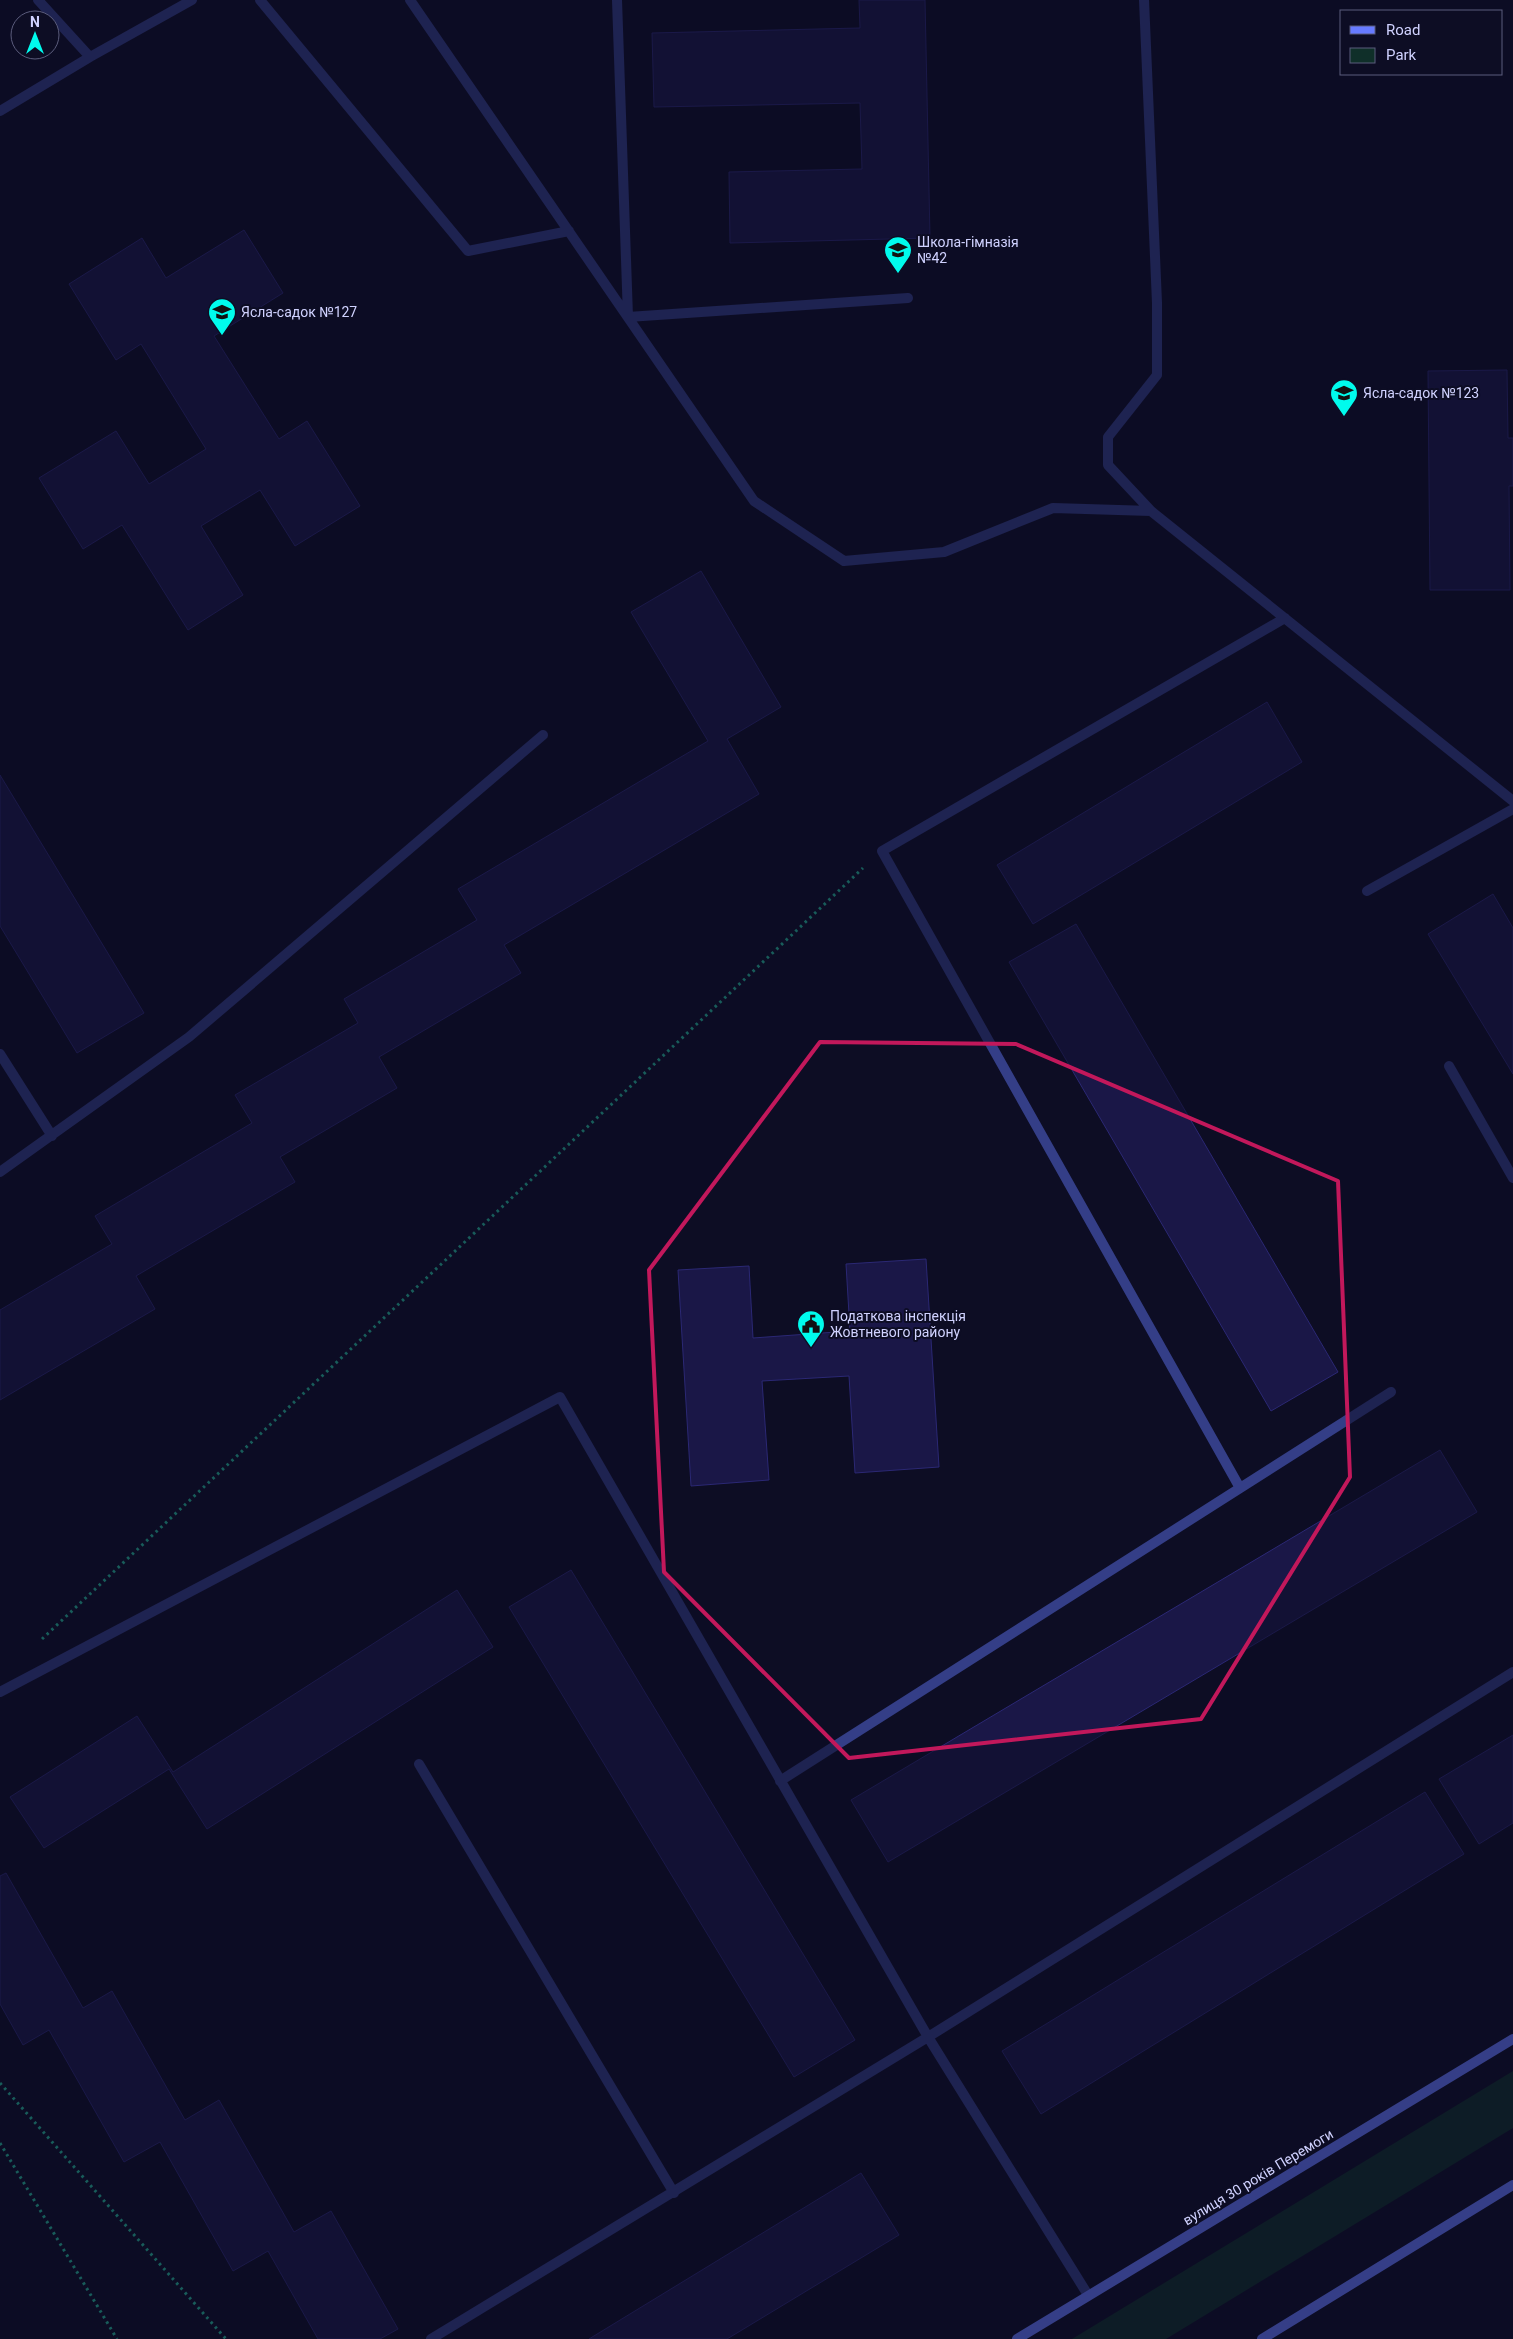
<svg xmlns="http://www.w3.org/2000/svg" width="1513" height="2339" viewBox="0 0 1513 2339" font-family="Roboto,sans-serif">
<rect width="100%" height="100%" fill="#0d0d24"/>
<path fill="#0f2f29" d="M1513,2071V2128L1166,2339H1072Z"/>
<path fill="#1a1747" stroke="#2b2874" d="M859,0H925L930,238L730,243L729,172L862,169L860,103L654,107L652,33L860,28Z
M244,230L283,293L214,336L279,439L307,421L360,506L295,546L260,490L201,526L243,595L188,630L122,525L83,549L39,478L116,431L149,484L206,449L141,344L116,360L69,284L142,238L166,278Z
M1507,370L1508,438H1513V486H1509L1510,590H1430L1428,371Z
M701,571L781,707L727,739L759,794L504,945L521,973L379,1057L397,1088L280,1157L295,1182L136,1276L155,1309L0,1400V1310L112,1244L95,1216L252,1123L235,1095L358,1023L344,999L477,920L458,889L708,741L631,612Z
M1267,702L1302,762L1033,924L997,865Z
M0,775L144,1013L77,1053L0,926Z
M1493,894L1513,928V1074L1428,934Z
M1076,924L1338,1372L1271,1411L1009,962Z
M926,1259L939,1467L855,1473L849,1376L762,1381L769,1480L691,1486L678,1270L749,1266L753,1338L850,1331L846,1264Z
M1440,1450L1477,1512L888,1862L851,1800Z
M571,1570L855,2040L794,2077L509,1607Z
M457,1590L493,1647L207,1829L169,1769L44,1848L10,1797L137,1716L173,1772Z
M1513,1735V1823L1479,1844L1439,1779Z
M1425,1792L1464,1854L1041,2114L1002,2051Z
M6,1873L83,2008L112,1991L185,2120L219,2100L294,2232L331,2211L398,2329L380,2339H318L268,2251L233,2271L160,2142L124,2162L49,2030L23,2045L0,2004V1876Z
M861,2173L899,2235L727,2339H589Z"/>
<g fill="none" stroke-linecap="round" stroke-linejoin="round">
<path stroke="#26bd9c" stroke-width="3" stroke-dasharray="2.5 4" stroke-linecap="butt" d="M42,1639L863,868
M0,2083L226,2339
M0,2143L117,2339"/>
<path stroke="#343e87" stroke-width="10" d="M260,0L468,251L569,231
M410,0L754,501L844,561L944,552L1053,508L1151,511L1513,801
M617,0L628,317L908,298
M1144,0L1157,303V375L1108,437V465L1151,511
M90,57L192,0
M0,111L90,57L38,0
M1367,891L1513,809
M0,1054L52,1136
M1449,1066L1513,1178
M0,1172L189,1037L543,735
M1240,1488L882,851L1285,618
M0,1692L560,1397L928,2037L1088,2295
M419,1764L674,2193
M780,1781L1391,1392
M431,2339L928,2037L1513,1672"/>
<path stroke="#677bff" stroke-width="10" d="M1017,2339L1513,2039
M1262,2339L1513,2185"/>
</g>
<path d="M0 0H1513V2339H0ZM820,1042L1016,1044L1338,1181L1350,1477L1201,1719L849,1758L664,1572L649,1270Z" fill="#0d0d24" fill-opacity=".55" fill-rule="evenodd"/>
<path fill="none" stroke="#c2185b" stroke-width="4" stroke-linejoin="round" d="M820,1042L1016,1044L1338,1181L1350,1477L1201,1719L849,1758L664,1572L649,1270Z"/>
<defs>
<g id="school-pin" transform="scale(1.4375)"><path d="M0 17L-7.5 6A9.5 9.5 0 1 1 7.5 6Z" fill="#00fbed" stroke="#0d0d24"/><path d="M0-5L7-2L0 1L-7-2ZM-4 1L0 2.5L4 1V4Q0 6-4 4Z" fill="#111"/></g>
<g id="civic-pin" transform="scale(1.4375)"><path d="M0 17L-7.5 6A9.5 9.5 0 1 1 7.5 6Z" fill="#00fbed" stroke="#0d0d24"/><path d="M-.6-6.5H3V-4.5H.6V-3L4-1V1h2V6H-6V1h2V-1L-.6-3ZM-1.2 2.5V6h2.4V2.5Z" fill="#111"/></g>
</defs>
<g fill-rule="evenodd">
<use href="#school-pin" x="898" y="250"/>
<use href="#school-pin" x="222" y="312"/>
<use href="#school-pin" x="1344" y="393"/>
<use href="#civic-pin" x="811" y="1324"/>
</g>
<g text-anchor="middle" stroke-width="4" stroke-linejoin="round" paint-order="stroke">
<g font-size="14" fill="#d0d2ff" stroke="#0d0d24" text-anchor="start">
<text x="917" y="247">Школа-гімназія<tspan x="917" dy="16">№42</tspan></text>
<text x="241" y="317">Ясла-садок №127</text>
<text x="1363" y="398">Ясла-садок №123</text>
<text x="830" y="1321">Податкова інспекція<tspan x="830" dy="16">Жовтневого району</tspan></text>
</g>
<g font-size="14" fill="#d0d2ff" stroke="#0d0d24">
<text transform="translate(1258 2177) rotate(-31)" y="5">вулиця 30 років Перемоги</text>
</g>
</g>
<rect x="1340" y="10" width="162" height="65" fill="#0d0d24" stroke="#5b5c7c"/>
<rect x="1350" y="26" width="25" height="8" fill="#677bff" stroke="#5b5c7c"/>
<text x="1386" y="35" font-size="15" fill="#d0d2ff">Road</text>
<rect x="1350" y="48" width="25" height="15" fill="#0f2f29" stroke="#5b5c7c"/>
<text x="1386" y="60" font-size="15" fill="#d0d2ff">Park</text>
<g transform="translate(35 35)"><circle r="24" fill="#0d0d24" stroke="#5b5c7c"/>
<path d="M0-4L9 19L0 12L-9 19Z" fill="#00fbed"/>
<text y="-8" font-size="14" font-weight="bold" text-anchor="middle" fill="#d0d2ff">N</text>
</g>
</svg>
